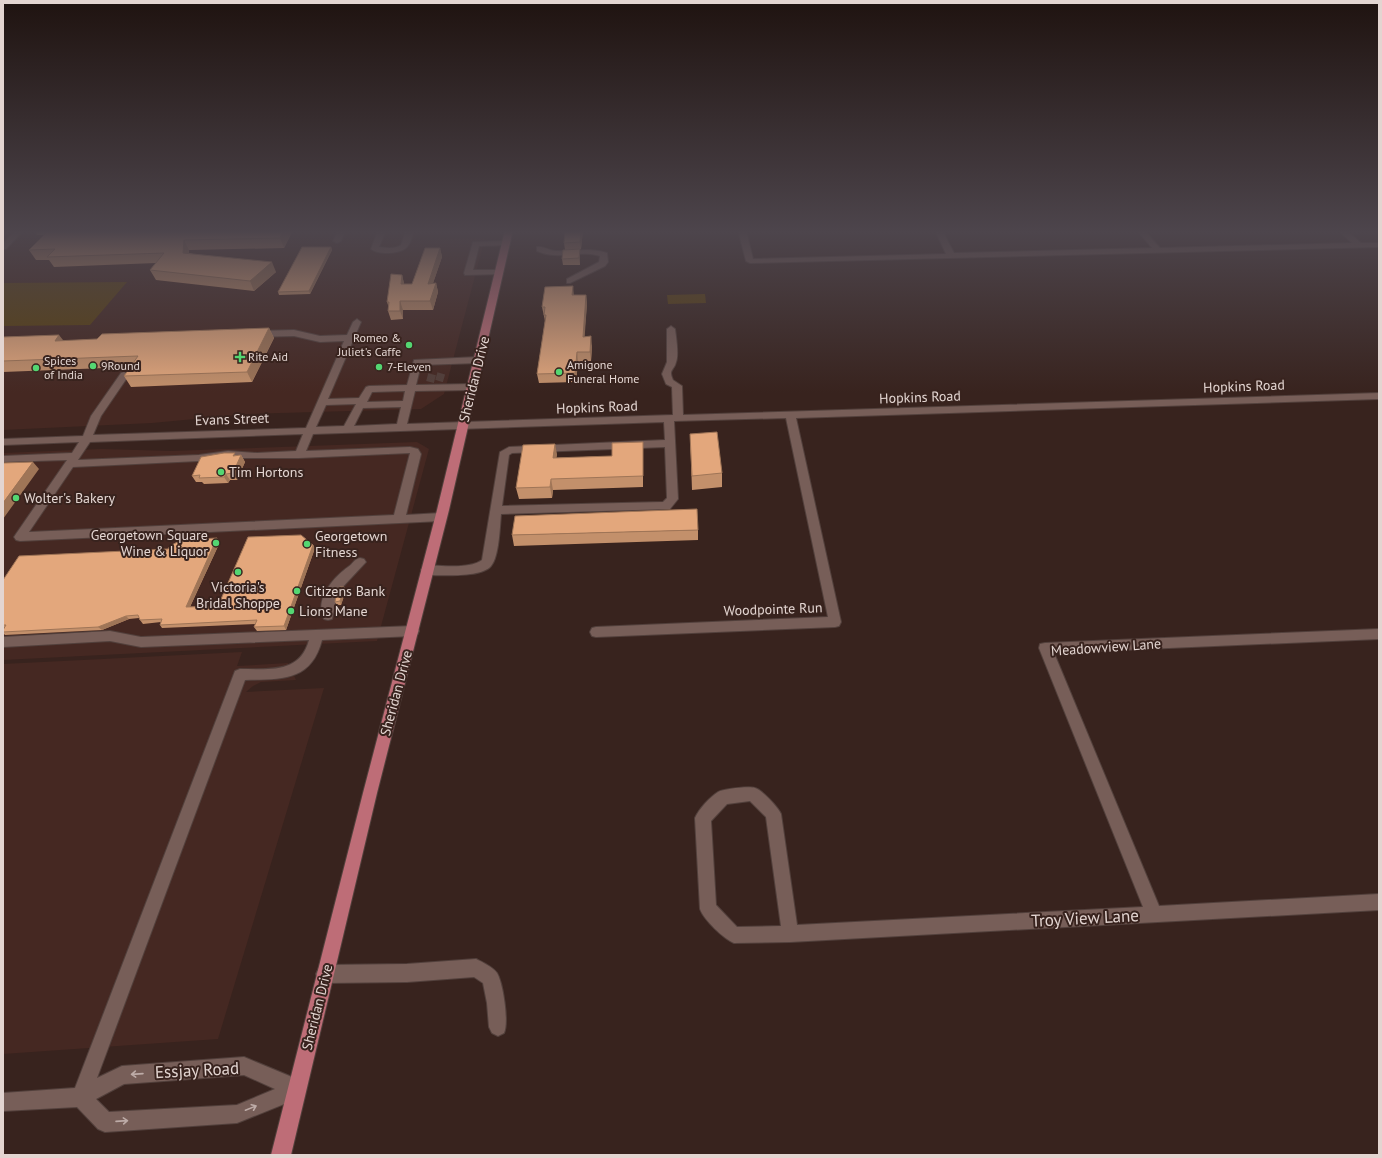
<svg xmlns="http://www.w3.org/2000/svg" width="1382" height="1158" viewBox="0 0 1382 1158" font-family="'PT Sans',sans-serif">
<rect width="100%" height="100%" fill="#38231e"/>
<path fill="#452822" d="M3,230H418L415,240L485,238L444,394L421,409L248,414L152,423L3,430Z
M417,442L429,449L377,641L3,660V453L101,449L172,451Z
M242,652L237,666L288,663L296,680L261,682L253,686L246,692L324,688L218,1039L3,1054V664Z"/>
<path fill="#5a400e" d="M127,282L90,325L3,326V283Z
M705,294L706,303L668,304L667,295Z"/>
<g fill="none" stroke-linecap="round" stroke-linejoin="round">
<path stroke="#523e39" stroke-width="8" stroke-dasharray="8 4" stroke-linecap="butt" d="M439,381L442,371
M430,382L433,371"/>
<g stroke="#52403c" stroke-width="2">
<path id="minor" d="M16,230H24L6,249H3V243Z
M338,230H346L341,241L337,243L333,241Z
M378,230H386L379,247C387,248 395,249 401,245L406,230H414C412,236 411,244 406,248C399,254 378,255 371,249Z
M738,230H746L753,259L946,254L935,230H942L954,253L1152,248L1137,230H1144L1160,248L1352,243L1338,230H1346L1361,243H1379V247L750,263L746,261Z
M506,241L510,243L509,245L479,246L473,270H503V274L465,275L464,273L473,242Z
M537,247C544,246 549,251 556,251C574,252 589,247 607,253L608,262L605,266L570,283H567V279L599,262L600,256C579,249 559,261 537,251Z
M357,319L361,322L328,399L359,398L366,387L369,386L407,385L414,360L478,357L483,360L478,363L421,365L416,385L471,384L476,387L471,390L415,391L407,424L673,415L672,387L666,384L662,374L667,362V329L671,326L675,329C676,337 679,355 676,362C674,371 668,369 673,380L682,386L683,415L1379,393V399L796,418L841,622L839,626L835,627L596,637L592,636L590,632L592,628L596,627L828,617L786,418L674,421L678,499L670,509L501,514C500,526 499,557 491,566C481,578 442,575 427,575L423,573L421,570L423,567L427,565C442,566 470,569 482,560L500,452L509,447L665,440L664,422L313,434L306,451L410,447L418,449L421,454L406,515L441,513L445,514L447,517L445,520L441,521L20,541L16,540L14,537L16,534L67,460L3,462V456L72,453L79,442L3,445V439L83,436L91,416L121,373L124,372L129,375L101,416L93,435L306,428L344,341L320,342L294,336L256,337L252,334L256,331L294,330L320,336L347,335L353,322ZM405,391L403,401L367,402L372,392ZM356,404L344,426L316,427L326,405ZM401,407L397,424L354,426L363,408ZM303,434L296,451L257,453L228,451L199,455L78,460L90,442ZM665,447L667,498L663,502L502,506L509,455L512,453ZM410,453L394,515L29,532L73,467L199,461L228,458H299Z
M360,558L364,559L366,562L338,592L332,619L328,620L324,619C314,599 334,577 348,567C353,564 354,559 360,558Z
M413,626L417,627L419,631L417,635L413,636L322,640C311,682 281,679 245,680L97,1078L122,1066L244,1057L304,1082L306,1089L304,1096L237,1123L105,1132L98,1129L77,1107L3,1111V1093L75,1088L235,671L240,669C269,669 300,674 309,640L141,647L110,641L3,647V637L110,631L141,637ZM244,1075L275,1089L237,1105L109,1112L96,1099L124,1084Z
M1379,629V639L1054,653L1159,906L1379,894V910L790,942L734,943C724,939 704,920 700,909L695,818C699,809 710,797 718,792C723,789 749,786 755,788C762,790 778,807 781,814L797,925L1143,907L1039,648L1040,644L1045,643ZM750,801L766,817L781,926L737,927L716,905L711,821L727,804Z
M476,959C482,962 493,967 497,973C503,983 509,1022 504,1033L498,1036L492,1033L489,1027L487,1003L483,983L474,977L407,982L325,983L319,980L316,974L319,968L325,965L407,964Z"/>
</g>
<g stroke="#52403c" stroke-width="2">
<path id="major" d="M505,230H513L449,510L377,793L291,1155H271L363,793L437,510Z"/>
</g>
<use href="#minor" fill="#775e58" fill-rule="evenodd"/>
<use href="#major" fill="#be6d77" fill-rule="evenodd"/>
</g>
<path fill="#c3906b" d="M35,230H293L284,248L189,250V253L276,272L254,291L156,280L150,270L156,263L54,267L49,260H36L29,250L45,235H37Z
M583,230L581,249H580V265H563L562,259L565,250L564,243Z
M331,247L332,250L310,294L279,295L278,292Z
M440,248L442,257L433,283H436L438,292L433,310H403V319L391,320L388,311V305L387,302L402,275L404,284H412Z
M574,295H586L587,304L584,337L592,346L591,361L578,362L576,382L539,383L537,374L545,321L542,307Z
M269,328L274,338L252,382L131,387L124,376L130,367L3,372V337L63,341L97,339Z
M690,434L722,473V487L692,490Z
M643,442V487L553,490L552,498L519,499L516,488L557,454L556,458L612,456Z
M236,455H241L245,462L237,480H230L228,483L204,484L202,482H196L192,476Z
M698,530V540L514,546L512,535Z
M220,542L190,607L218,606L313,545L315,548L286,630L257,631L254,627L256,624L162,628L160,625L161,622L143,624L140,620L139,618L129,619L102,630L5,635L3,633V630L4,628H3V580L168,549Z
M344,587L346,590L341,605H337L335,602Z"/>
<path fill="#9f7557" d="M284,230H293L284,248L280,238Z
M581,230H583L581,249L580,242Z
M184,240L189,250L188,263L183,253Z
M331,247L332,250L310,294L309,291Z
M440,248L442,257L430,292L428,284Z
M580,249V265L579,258Z
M272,262L276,272L254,291L250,281Z
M402,275L404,283V293L401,284Z
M436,283L438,292L433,310L430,301Z
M573,286L574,296L572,295Z
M586,295L587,304L584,346L583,337Z
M400,301L403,310V319L400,311Z
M269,328L274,338L252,382L247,372Z
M59,335L67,345L55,341Z
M591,336L592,346L591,361L590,352Z
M577,352L578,362L576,382L575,373Z
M555,444L557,454L555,469L553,458Z
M241,455L245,462L237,480L233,473Z
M33,462L39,469L3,519V503Z
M226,474L230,480L228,483L224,477Z
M551,479L553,490L552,498L550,487Z
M217,538L220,542L188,611L186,607Z
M313,545L315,548L286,630L284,626Z
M344,587L346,590L341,605L340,601Z
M126,616L129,619L102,630L98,627Z"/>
<path fill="#e3a77c" stroke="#9f7557" d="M49,230H284L280,238L184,240L183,253L272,262L250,281L150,270L164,253L47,257L55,249L29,250Z
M565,230H581L580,242L564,243Z
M302,247H331L309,291L278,292Z
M425,248H440L428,284L436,283L430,301H400V311H388L389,302H387L391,274L402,275L401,284H412Z
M580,249L579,258L562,259L563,250Z
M573,286L572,295H586L583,337L591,336L590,352H577L575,373L537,374L546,315H544L545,307H542L545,287Z
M269,328L247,372L124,376L138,356L3,361V337L59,335L55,341L97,339L102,334Z
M717,432L722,473L692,476L690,434Z
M643,442V476L551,479L550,487L516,488L523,445L555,444L553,458L612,456V443Z
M224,453H235L233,456L241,455L233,473L226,474L224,477L199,478L200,475L192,476L201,457Z
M33,462L3,503V463Z
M697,509L698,530L512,535L515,516Z
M301,535L313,545L284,626L254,627L257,620L160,625L162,619L140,620L138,615L126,616L98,627L3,632V630L6,625H3V580L19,556L168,549L170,546L181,540L217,538L186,607L218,606L248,537Z
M340,587H344L340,601L335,602L337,589Z"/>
<defs><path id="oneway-shaft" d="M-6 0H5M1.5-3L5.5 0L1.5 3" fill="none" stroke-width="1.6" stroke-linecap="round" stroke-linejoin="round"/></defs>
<g stroke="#bdaba7">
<use href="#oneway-shaft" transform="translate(137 1074) rotate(176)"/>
<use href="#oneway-shaft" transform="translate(251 1108) rotate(-22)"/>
<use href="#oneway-shaft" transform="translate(122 1121) rotate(-4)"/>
</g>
<linearGradient id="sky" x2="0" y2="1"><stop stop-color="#1f1310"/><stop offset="0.59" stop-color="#4d454c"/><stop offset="1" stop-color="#4d454c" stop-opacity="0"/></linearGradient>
<rect width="1382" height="393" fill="url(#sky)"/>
<g fill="#54d672" stroke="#38231e" stroke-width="1.5">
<circle cx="409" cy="345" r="4"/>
<path d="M238 351h4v4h4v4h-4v4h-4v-4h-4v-4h4z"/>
<circle cx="93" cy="366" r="4"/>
<circle cx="379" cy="367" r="4"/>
<circle cx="36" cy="368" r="4"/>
<circle cx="559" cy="372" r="4"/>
<circle cx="221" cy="472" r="4"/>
<circle cx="16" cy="498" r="4"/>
<circle cx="216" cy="543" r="4"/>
<circle cx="307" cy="544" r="4"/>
<circle cx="238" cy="572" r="4"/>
<circle cx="297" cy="591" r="4"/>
<circle cx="291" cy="611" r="4"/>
</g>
<g text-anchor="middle" stroke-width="4" stroke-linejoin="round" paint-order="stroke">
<g font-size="12" fill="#e3d5d1" stroke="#38231e" text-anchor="start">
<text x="401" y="342" text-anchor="end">Romeo &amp;<tspan x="401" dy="14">Juliet's Caffe</tspan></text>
<text x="248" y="361">Rite Aid</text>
<text x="44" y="365">Spices<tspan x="44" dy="14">of India</tspan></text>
<text x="567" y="369">Amigone<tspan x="567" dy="14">Funeral Home</tspan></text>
<text x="101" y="370">9Round</text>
<text x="387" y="371">7-Eleven</text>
</g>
<g font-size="14" fill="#e3d5d1" stroke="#38231e">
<text transform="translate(474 379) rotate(-76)" y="5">Sheridan Drive</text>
<text transform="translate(1244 386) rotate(-2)" y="5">Hopkins Road</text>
<text transform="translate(920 397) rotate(-2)" y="5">Hopkins Road</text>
<text transform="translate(597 407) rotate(-2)" y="5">Hopkins Road</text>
<text transform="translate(232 419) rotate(-2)" y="5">Evans Street</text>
<text transform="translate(773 609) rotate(-2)" y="5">Woodpointe Run</text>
<text transform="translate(1106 647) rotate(-4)" y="5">Meadowview Lane</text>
<text transform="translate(396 693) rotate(-75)" y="5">Sheridan Drive</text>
<text transform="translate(317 1007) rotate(-76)" y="5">Sheridan Drive</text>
</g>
<g font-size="14" fill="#e3d5d1" stroke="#38231e" text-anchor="start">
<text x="229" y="477">Tim Hortons</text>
<text x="24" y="503">Wolter's Bakery</text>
<text x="208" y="540" text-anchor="end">Georgetown Square<tspan x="208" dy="16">Wine &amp; Liquor</tspan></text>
<text x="315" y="541">Georgetown<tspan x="315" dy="16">Fitness</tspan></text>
<text x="238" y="592" text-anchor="middle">Victoria's<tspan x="238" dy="16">Bridal Shoppe</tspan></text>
<text x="305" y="596">Citizens Bank</text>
<text x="299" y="616">Lions Mane</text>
</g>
<g font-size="17" fill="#e3d5d1" stroke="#38231e">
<text transform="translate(1085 918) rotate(-3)" y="6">Troy View Lane</text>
<text transform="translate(197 1070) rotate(-3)" y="6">Essjay Road</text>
</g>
</g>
<rect width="1382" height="1158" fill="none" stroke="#e3d5d1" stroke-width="8"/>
</svg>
